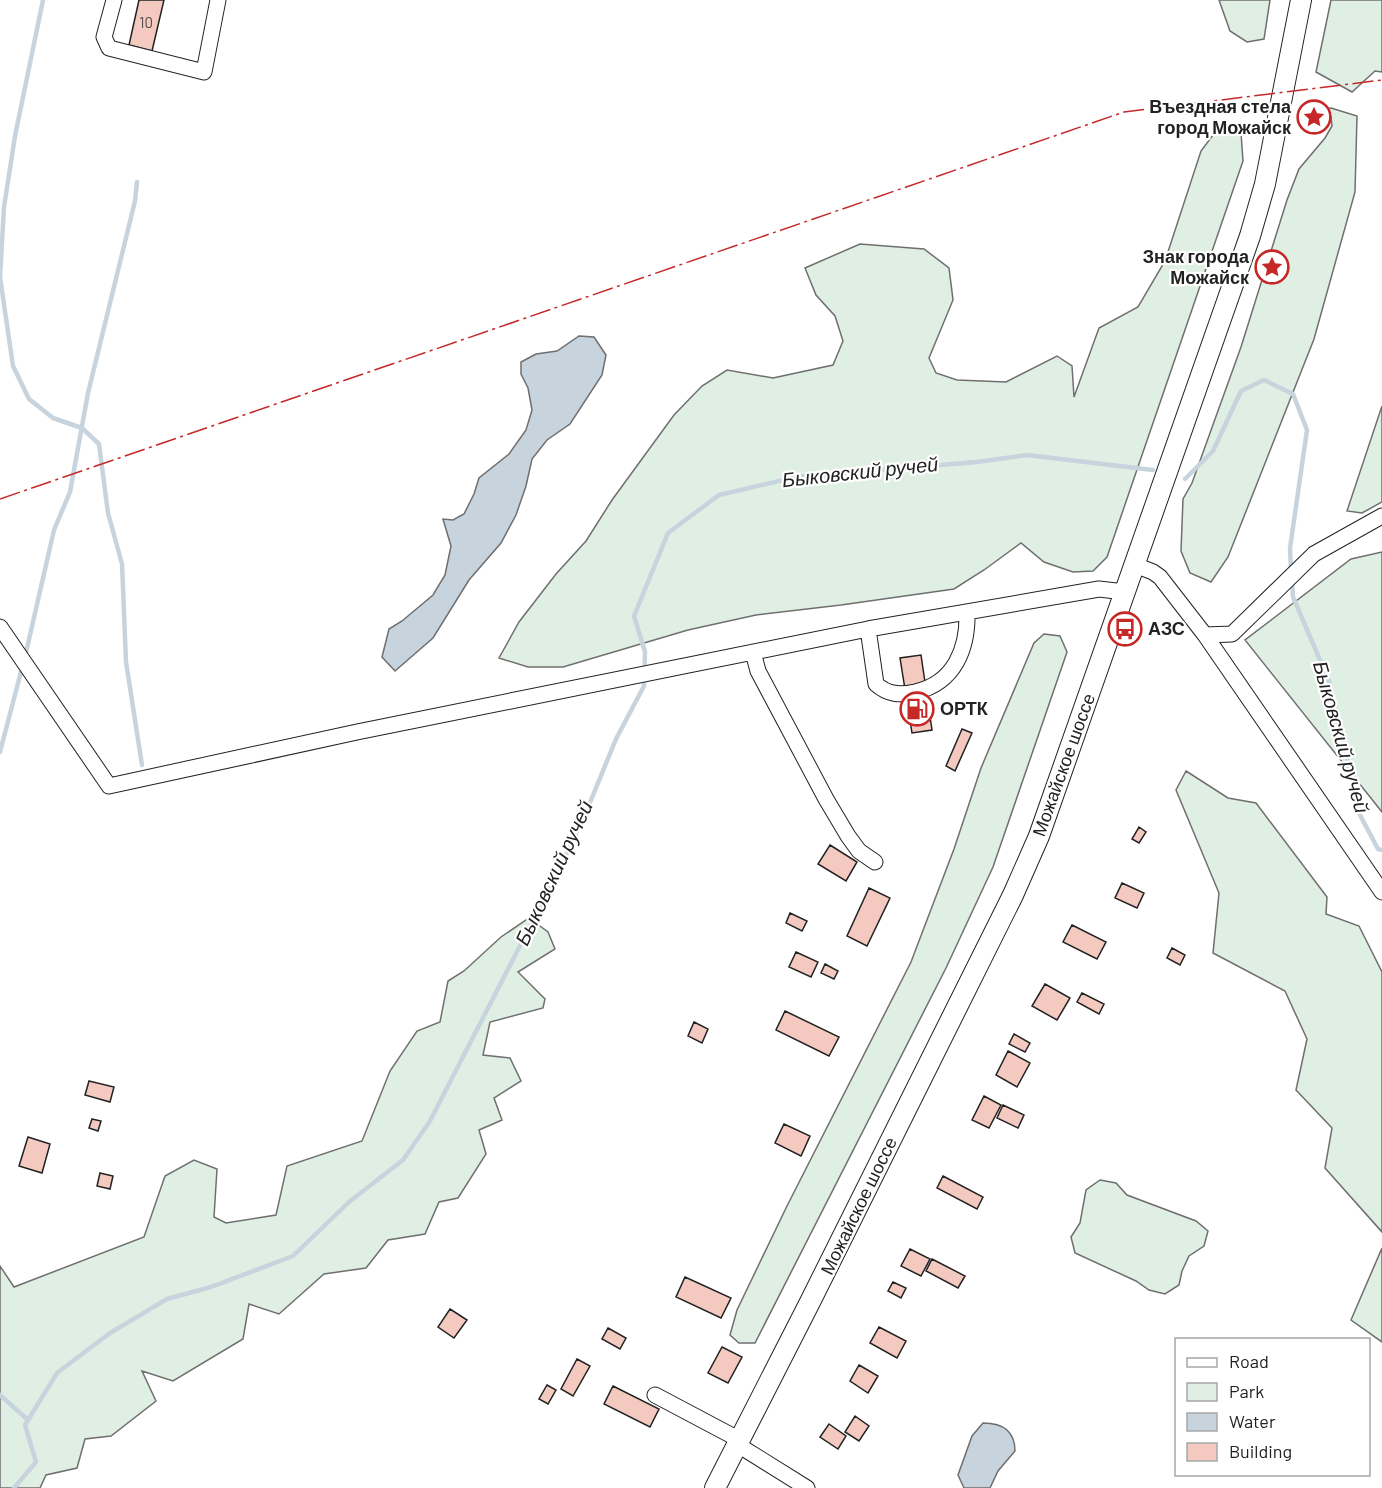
<svg xmlns="http://www.w3.org/2000/svg" width="1382" height="1488" viewBox="0 0 1382 1488" font-family="Barlow,sans-serif">
<rect width="100%" height="100%" fill="#fff"/>
<path fill="#e0efe3" stroke="#6f6f6f" stroke-width="1.5" d="M1219,0H1270L1264,39L1247,42L1230,31Z
M1331,0H1382V72L1375,71L1352,92L1316,72Z
M1331,108L1357,116L1355,192L1314,339L1228,557L1211,582L1190,573L1181,551L1183,499L1192,483L1241,347L1287,200L1299,169L1325,138L1332,126L1331,117L1320,110Z
M1222,123L1241,133L1243,161L1107,557L1093,571L1073,572L1044,562L1021,543L984,570L954,589L841,605L756,615L688,630L563,667H528L499,658L519,622L556,574L586,541L612,500L674,415L702,386L727,370L773,378L833,365L843,341L835,316L816,295L805,268L860,244L924,249L949,268L953,300L929,358L936,373L957,380L1006,382L1057,356L1072,366L1074,397L1099,328L1138,307L1165,261L1201,151Z
M1382,406V502L1362,513L1347,511Z
M1382,552V812L1245,640L1351,559Z
M1044,634L1060,636L1067,652L993,867L946,968L755,1343H739L730,1335L737,1310L787,1206L911,962L954,849L981,768L1034,643Z
M1186,771L1228,798L1256,803L1327,897L1326,914L1359,926L1382,972V1232L1325,1168L1332,1128L1296,1090L1307,1039L1285,991L1213,953L1219,893L1176,790Z
M529,918L548,932L555,949L518,972L545,999L543,1008L490,1022L483,1055L510,1058L521,1081L494,1098L502,1120L479,1130L486,1154L458,1198L439,1202L425,1234L388,1240L366,1268L324,1274L279,1314L249,1304L243,1339L173,1381L142,1371L156,1401L111,1436L85,1439L77,1468L46,1475L40,1488H0V1266L14,1287L144,1237L165,1176L194,1160L217,1169L214,1217L226,1223L276,1215L287,1166L362,1141L390,1071L417,1031L440,1022L448,981L464,971L501,937Z
M1100,1180L1116,1183L1127,1195L1196,1221L1208,1231L1204,1246L1189,1256L1182,1271L1179,1285L1165,1294L1149,1290L1136,1281L1075,1253L1071,1237L1080,1223L1086,1190Z
M1382,1248V1342L1351,1320Z"/>
<path fill="#c7d3dd" stroke="#6f6f6f" stroke-width="1.5" d="M579,336L594,337L606,355L602,375L570,424L547,440L532,459L526,486L516,515L501,543L469,580L433,638L395,671L382,657L389,629L402,621L433,595L445,575L451,546L443,519L453,520L464,514L474,494L479,478L509,454L526,430L532,410L528,388L521,374V362L536,354L557,351Z
M983,1423C1002,1423 1015,1431 1015,1451L998,1471L990,1488H964L958,1475L972,1436Z"/>
<g fill="none" stroke-linecap="round" stroke-linejoin="round">
<path stroke="#c7d3dd" stroke-width="4.5" d="M43,0L15,136L4,207L0,277L13,366L29,399L53,418L82,428L99,444L108,513L122,564L126,662L142,765
M1185,479L1213,451L1241,391L1264,380L1293,394L1307,430L1290,548L1291,572
M1292,580L1293,597L1329,681L1360,815L1378,849L1382,850
M25,657L54,530L70,492L88,393L135,201L137,182
M0,752L22,668
M0,1395L28,1420
M14,1488L36,1462L25,1425L57,1373L110,1333L167,1299L211,1287L293,1256L349,1202L403,1160L430,1121L561,866L589,805L616,739L644,686L645,652L634,616L668,533L719,495L796,477L977,462L1027,455L1153,470"/>
</g>
<path fill="#f3c9c0" stroke="#222" stroke-width="1.5" d="M139,0H164L152,51L129,45Z
M921,655L932,730L912,733L900,658Z
M962,729L972,733L955,771L946,766Z
M1139,827L1146,832L1139,843L1132,839Z
M830,845L857,862L846,881L818,864Z
M1122,883L1144,893L1137,908L1115,898Z
M869,888L890,898L867,946L847,936Z
M790,913L807,921L802,931L786,923Z
M1072,925L1106,942L1097,959L1063,942Z
M1172,948L1185,955L1180,965L1167,958Z
M796,952L818,962L811,977L789,967Z
M825,964L838,971L834,979L821,973Z
M1045,984L1070,998L1057,1020L1032,1006Z
M1082,993L1104,1004L1099,1014L1077,1002Z
M785,1011L839,1037L829,1056L776,1030Z
M694,1022L708,1029L702,1043L688,1036Z
M1014,1034L1030,1043L1025,1052L1009,1044Z
M1008,1051L1030,1063L1017,1087L996,1075Z
M89,1081L114,1087L110,1102L85,1095Z
M984,1096L1001,1105L989,1128L972,1120Z
M1003,1105L1024,1115L1018,1128L997,1118Z
M92,1119L101,1121L98,1131L89,1128Z
M784,1124L810,1136L801,1156L775,1143Z
M28,1137L50,1144L42,1173L19,1166Z
M100,1173L113,1176L110,1189L97,1186Z
M943,1176L983,1197L977,1209L937,1188Z
M910,1249L930,1259L921,1276L901,1266Z
M932,1259L965,1276L958,1288L926,1271Z
M685,1277L731,1298L721,1318L676,1297Z
M893,1282L906,1288L901,1298L888,1291Z
M450,1309L467,1320L454,1338L438,1327Z
M879,1327L906,1341L897,1358L870,1343Z
M608,1328L626,1338L620,1349L602,1339Z
M722,1347L742,1357L728,1383L708,1373Z
M577,1359L590,1366L573,1396L561,1389Z
M859,1365L878,1376L868,1393L850,1381Z
M547,1385L556,1390L548,1404L539,1399Z
M613,1386L659,1409L650,1427L604,1404Z
M855,1416L869,1426L859,1441L845,1432Z
M829,1424L846,1436L838,1449L820,1437Z"/>
<g fill="none" stroke-linecap="round" stroke-linejoin="round">
<g stroke="#222" stroke-width="17">
<path id="minor" d="M114,0L104,37L109,48L204,72L218,0
M1135,565L1153,572L1160,577L1205,635L1382,892
M0,627L109,786L357,732L684,666L868,629L1099,589L1125,592
M868,629L876,684C888,695 900,695 915,692C955,683 968,648 967,612
M1205,635L1232,634L1314,554L1382,516
M753,652L758,671L826,799L848,836L859,851L875,862
M655,1395L740,1440
M738,1445L807,1488"/>
</g>
<g stroke="#222" stroke-width="22">
<path id="major" d="M715,1488L810,1302L1013,895L1039,836L1250,236L1265,184L1301,0"/>
</g>
<use href="#minor" stroke="#fff" stroke-width="15"/>
<use href="#major" stroke="#fff" stroke-width="20"/>
<path stroke="#c62828" stroke-width="1.5" stroke-dasharray="21 4.5 3 4.5" stroke-linecap="butt" d="M0,499L1124,112L1382,80"/>
</g>
<defs>
<g id="sight-ring" transform="scale(1.725)"><circle r="9.5" fill="#fff" stroke="#c62828" stroke-width="1.5"/><path d="M0-6L1.8-2.2L6-1.7L2.9 1.2L3.7 5.4L0 3.3L-3.7 5.4L-2.9 1.2L-6-1.7L-1.8-2.2Z" fill="#c62828"/></g>
<g id="bus-ring" transform="scale(1.725)"><circle r="9.5" fill="#fff" stroke="#c62828" stroke-width="1.5"/><path d="M-5-6H5V4H4V6H2V4H-2V6H-4V4H-5ZM-3.5-4V0h7V-4ZM-3.5 1.2v1.5H-2V1.2ZM2 1.2v1.5H3.5V1.2Z" fill="#c62828"/></g>
<g id="fuel-ring" transform="scale(1.725)"><circle r="9.5" fill="#fff" stroke="#c62828" stroke-width="1.5"/><path d="M-5.5-6h7V0h2V4h1.3V-2.5L3-4.5l.8-.8L6-3V5H2.5V1h-1V6h-7ZM-4.2-4.7v3.2H.2V-4.7Z" fill="#c62828"/></g>
</defs>
<g fill-rule="evenodd">
<use href="#sight-ring" x="1314" y="117"/>
<use href="#sight-ring" x="1272" y="267"/>
<use href="#bus-ring" x="1125" y="629"/>
<use href="#fuel-ring" x="917" y="709"/>
</g>
<g text-anchor="middle" stroke-width="4.5" stroke-linejoin="round" paint-order="stroke">
<g font-size="15" fill="#564c4a">
<text x="146" y="28">10</text>
</g>
<g font-size="18" font-weight="bold" fill="#222" stroke="#fff" text-anchor="end">
<text x="1291" y="113">Въездная стела<tspan x="1291" dy="21">город Можайск</tspan></text>
<text x="1249" y="263">Знак города<tspan x="1249" dy="21">Можайск</tspan></text>
<text x="1148" y="635" text-anchor="start">АЗС</text>
<text x="940" y="715" text-anchor="start">ОРТК</text>
</g>
<g font-size="18" fill="#222" stroke="#fff">
<text transform="translate(1064 765) rotate(-70)" y="6">Можайское шоссе</text>
<text transform="translate(859 1206) rotate(-64)" y="6">Можайское шоссе</text>
</g>
<g font-size="20" font-style="italic" fill="#222" stroke="#fff">
<text transform="translate(860 472) rotate(-6)" y="7">Быковский ручей</text>
<text transform="translate(1341 737) rotate(74)" y="7">Быковский ручей</text>
<text transform="translate(554 873) rotate(-65)" y="7">Быковский ручей</text>
</g>
</g>
<rect x="1175" y="1338" width="195" height="138" fill="#ffffff" stroke="#a7a7a7" stroke-width="1.5"/>
<rect x="1187" y="1358" width="30" height="9" fill="#ffffff" stroke="#a7a7a7" stroke-width="1.5"/>
<text x="1229" y="1368" font-size="18" fill="#222222">Road</text>
<rect x="1187" y="1383" width="30" height="18" fill="#e0efe3" stroke="#a7a7a7" stroke-width="1.5"/>
<text x="1229" y="1398" font-size="18" fill="#222222">Park</text>
<rect x="1187" y="1413" width="30" height="18" fill="#c7d3dd" stroke="#a7a7a7" stroke-width="1.5"/>
<text x="1229" y="1428" font-size="18" fill="#222222">Water</text>
<rect x="1187" y="1443" width="30" height="18" fill="#f3c9c0" stroke="#a7a7a7" stroke-width="1.5"/>
<text x="1229" y="1458" font-size="18" fill="#222222">Building</text>
</svg>
